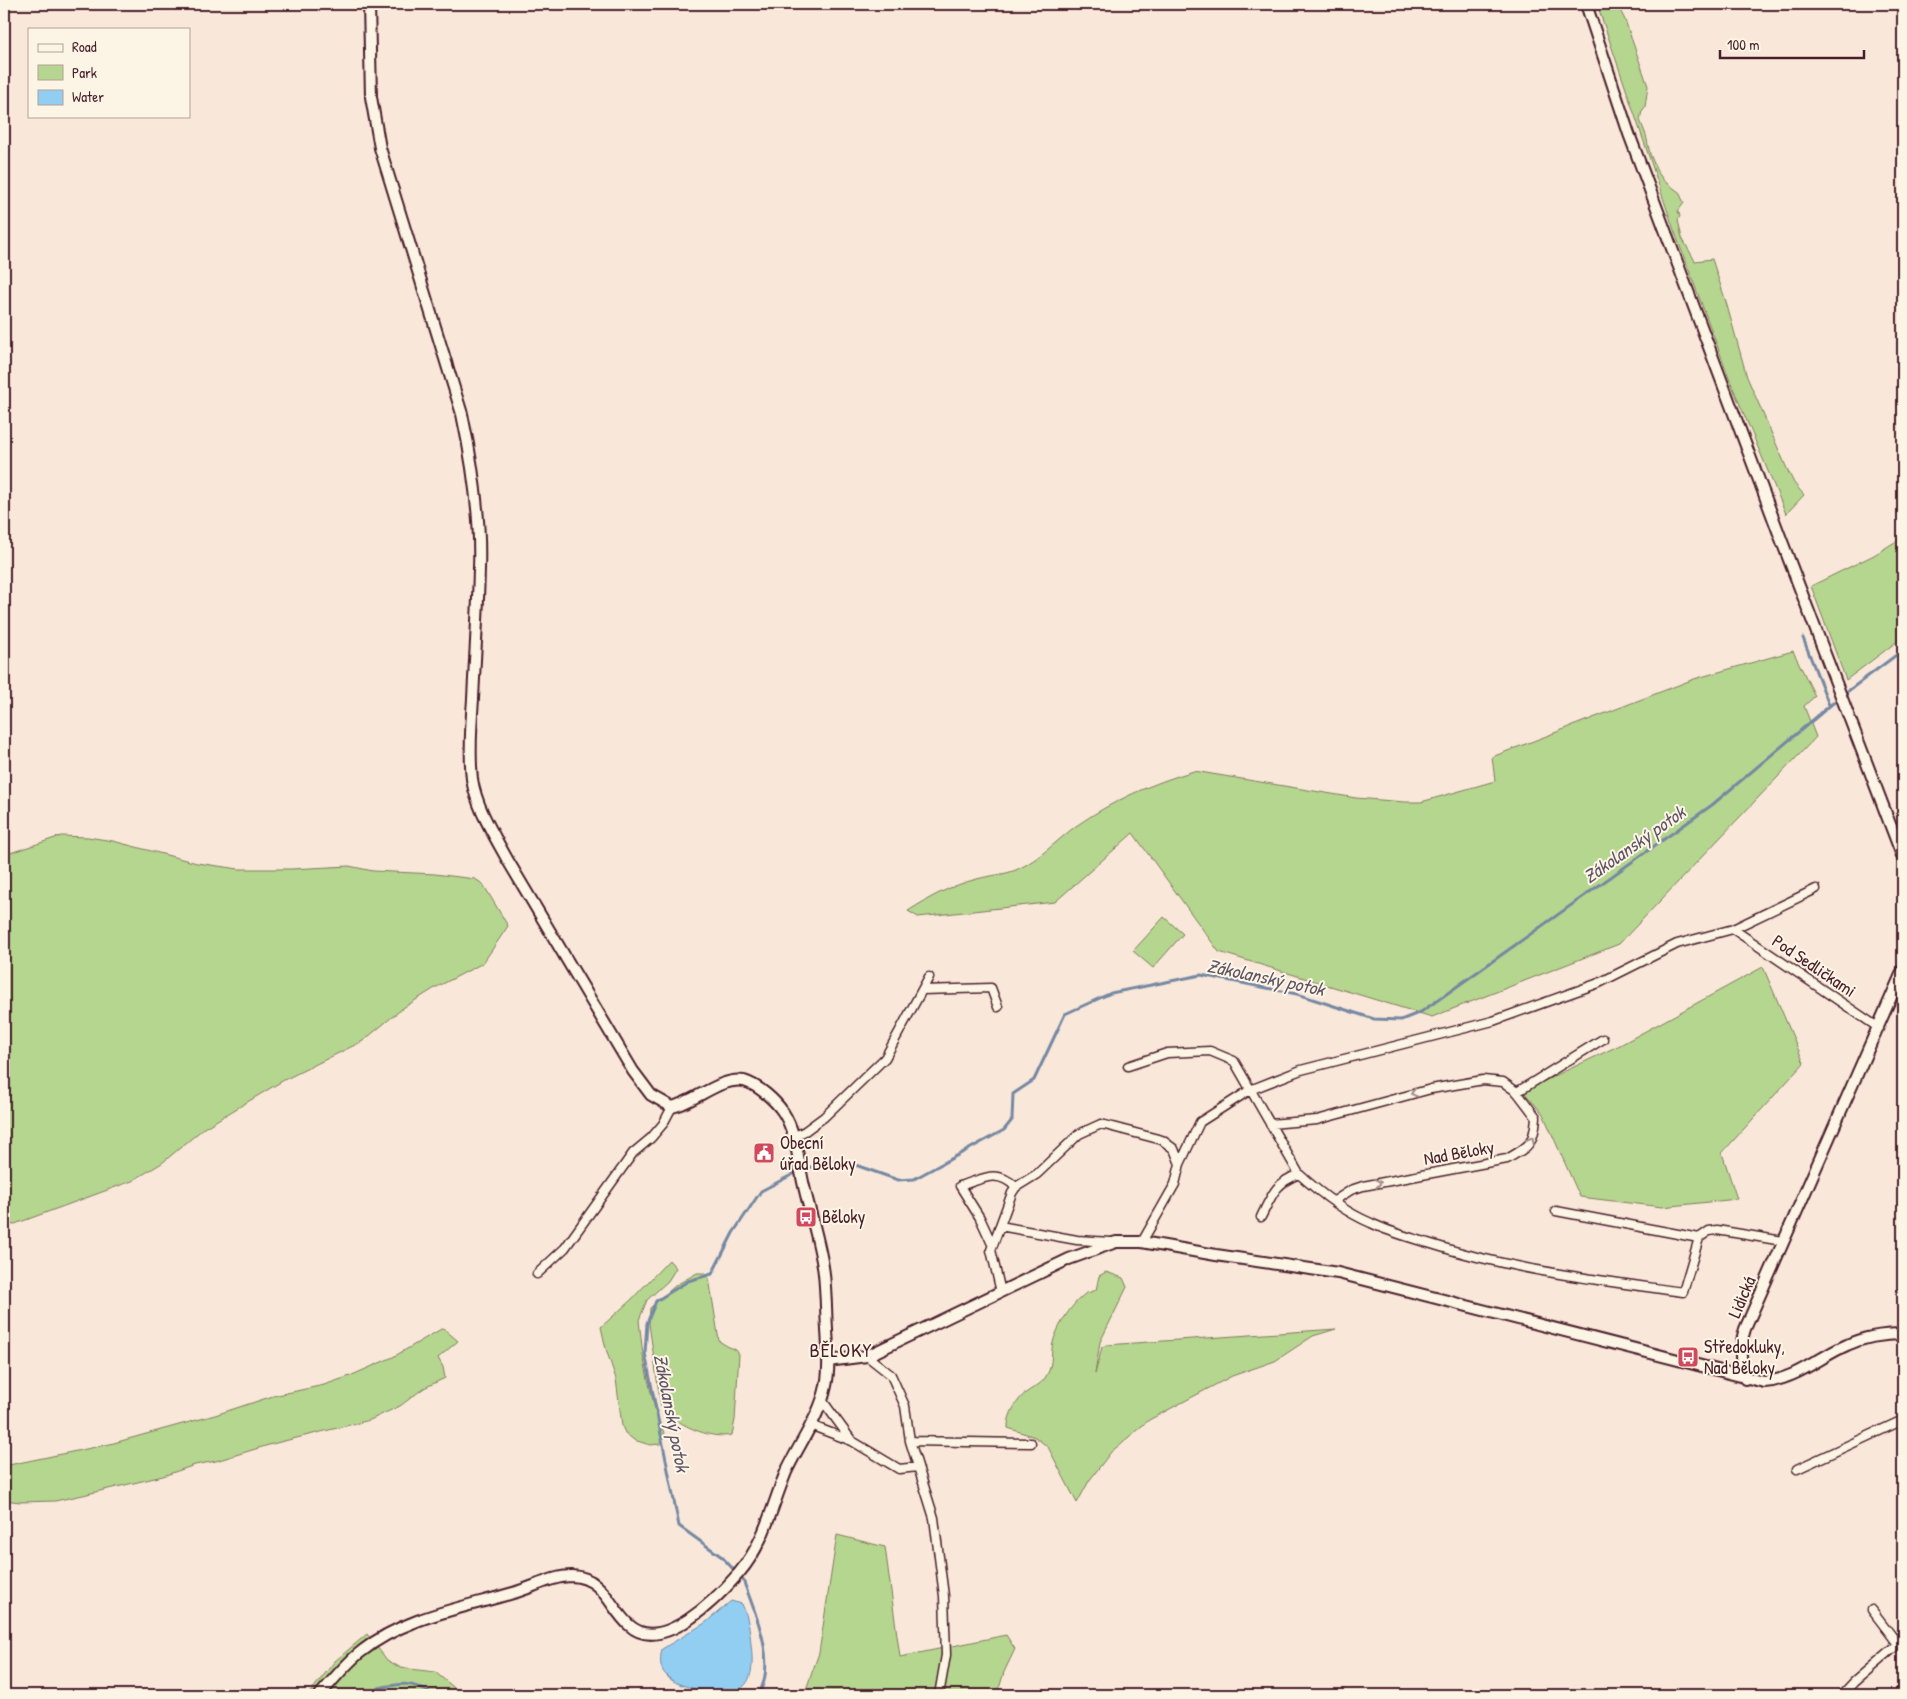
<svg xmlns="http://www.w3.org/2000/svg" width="1907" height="1699" viewBox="0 0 1907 1699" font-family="'Patrick Hand',sans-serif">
<rect width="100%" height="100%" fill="#f9e8da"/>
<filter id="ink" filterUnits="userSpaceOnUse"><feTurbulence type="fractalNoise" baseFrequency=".02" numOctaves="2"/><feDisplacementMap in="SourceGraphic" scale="10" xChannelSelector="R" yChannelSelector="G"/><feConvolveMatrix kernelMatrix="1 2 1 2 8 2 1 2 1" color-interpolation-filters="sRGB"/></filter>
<g filter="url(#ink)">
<path fill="#b5d68f" stroke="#807a5d" d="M1597,4H1617L1625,20L1648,86L1645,107L1642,111L1640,120L1646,135L1650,154L1657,171L1664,181L1679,192L1684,203L1678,211L1680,216L1678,220L1682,238L1695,261L1712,259L1726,302L1747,377L1788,471L1794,483L1804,495L1786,514L1733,388L1674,230Z
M1903,537V637L1846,680L1811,586L1874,555Z
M1793,651L1815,696L1804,706L1816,737L1619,944L1432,1017L1219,952L1133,833L1055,902L918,917L908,911C930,897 952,885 977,879C991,875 1005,875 1018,869C1040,859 1057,840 1076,826C1112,801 1152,783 1194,771L1356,798L1405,802H1421L1495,781L1492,757L1694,679Z
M61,836L88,837L113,841L197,863L239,869H291L349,866L373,871L435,874L475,879L483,884L508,926L483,963L435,988L403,1008L363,1041L284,1080L204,1128L162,1163L132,1181L4,1228V855Z
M1164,917L1183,934L1153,968L1133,951Z
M1763,967L1804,1063L1722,1153L1737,1199L1662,1207L1580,1197L1543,1114L1523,1091L1620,1045Z
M669,1260L676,1268L668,1281L647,1300L639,1320L643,1355L648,1379L656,1414L665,1435L660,1444L650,1445L634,1440L625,1433L622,1426L616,1379L606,1349L601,1327L631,1300Z
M1106,1272L1123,1278L1127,1287L1100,1342L1095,1374L1102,1347L1106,1345L1336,1329L1313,1336L1275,1361L1232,1376L1149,1420L1111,1452L1089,1481L1077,1503L1048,1447L1035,1437L1008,1428C1007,1416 1017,1399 1027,1392C1034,1387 1040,1385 1045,1378C1052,1368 1051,1360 1052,1349C1053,1332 1071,1304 1085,1294C1088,1292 1092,1292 1096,1290L1099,1276Z
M697,1273H706L709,1278L719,1341L727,1346L736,1350L739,1354L735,1420L732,1435C709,1440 676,1424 661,1407L649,1324L650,1308L676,1285Z
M443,1328L458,1341L438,1358L443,1367L445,1378L424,1388L400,1406L370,1420L272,1444L216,1461L195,1465L163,1476L83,1495L55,1501L20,1502L4,1500V1466L110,1444L215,1415L273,1396L324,1385L350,1376L393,1357Z
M837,1535L885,1547L900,1657L1006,1635L1015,1649L1004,1672L997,1695H804L819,1653Z
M367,1634L387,1660L401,1668L435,1672L463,1695H308L335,1661Z"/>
<path fill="#92cef2" stroke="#7588a2" d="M731,1601L742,1604C748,1617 750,1630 751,1644C757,1690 740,1699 697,1689C687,1687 672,1683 666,1675C659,1668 660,1658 662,1649L705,1623Z"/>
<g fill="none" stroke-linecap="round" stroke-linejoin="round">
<path stroke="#7588a2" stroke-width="3" d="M1803,638L1829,705
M1844,694L1903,650
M734,1570L722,1557L679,1526L645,1353L647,1323L656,1301L688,1281L712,1274L733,1233L761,1191L801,1170L831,1161L847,1162L898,1180L914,1179L1004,1130L1012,1120L1013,1094L1034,1080L1065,1014L1111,993L1201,975L1297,994L1374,1019L1401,1020L1421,1012L1712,805L1839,698
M743,1580C755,1612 778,1664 758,1695
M374,1695L379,1688C402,1683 412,1681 433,1695
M607,1695L626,1692L641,1695"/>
<g stroke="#4a1f2b" stroke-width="11">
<path id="street" d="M1733,929L1816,889
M922,990L991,988L998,1007
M1128,1066L1167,1053L1210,1051L1234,1061L1299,1174C1320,1193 1345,1212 1371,1223C1389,1232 1409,1237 1428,1243C1511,1270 1597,1280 1683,1292L1699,1238L1709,1231L1717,1230L1783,1241
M1517,1092L1603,1039
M1270,1124L1317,1120L1431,1089L1483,1080L1503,1082L1517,1092L1536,1117C1534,1144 1530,1146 1507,1159L1363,1186L1351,1190L1334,1201
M793,1137L805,1131L824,1117L885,1058L929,977
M1556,1211L1699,1238
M1261,1217C1272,1195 1275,1183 1299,1174
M1000,1226L1077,1240L1111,1242
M1142,1242L1175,1184L1180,1164L1200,1122L1250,1090L1301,1070L1493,1021L1599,983L1677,944L1733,929L1879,1028
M992,1244L980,1218L960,1186C983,1179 996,1168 1016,1187
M537,1274L565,1248L633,1153L651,1138L663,1124L672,1107
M1001,1292L991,1250L1012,1193L1016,1187L1037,1174L1079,1134L1101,1124L1162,1140L1174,1149L1180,1164
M867,1356L891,1375L905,1406L910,1441L934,1518L944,1596L946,1655L939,1695
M822,1400L852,1441L899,1469L918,1467
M810,1425L852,1441
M910,1441L1031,1443
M1797,1469L1903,1420
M1872,1610L1898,1644
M1842,1695L1854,1682L1903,1640"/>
</g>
<g stroke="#4a1f2b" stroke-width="14">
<path id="secondary" d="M1586,4L1629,134L1778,531L1903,858
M828,1361L867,1356L1069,1259L1116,1242H1142L1216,1255L1338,1273L1764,1382C1795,1380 1819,1357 1847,1345C1864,1337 1884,1334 1903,1334
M1745,1379C1740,1360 1739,1348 1745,1329L1903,970
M320,1695C333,1680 346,1663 362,1651C404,1617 463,1608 513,1593C532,1588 552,1576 572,1576C603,1577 610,1608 629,1625C662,1656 719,1596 739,1573C764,1544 772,1506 786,1472C799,1444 820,1416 826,1386C830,1368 828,1348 827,1330C826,1312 826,1293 824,1274C821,1246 809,1210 803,1182C798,1159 796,1132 783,1112C775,1100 758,1085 744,1081C722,1076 695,1102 672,1107L651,1095L633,1071L507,859C494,835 476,807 472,779C469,753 471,725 473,699C475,656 478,613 479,569C481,517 473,465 462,414L380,148L371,97L369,4"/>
</g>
<use href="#street" stroke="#fcf5e5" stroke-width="8"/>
<use href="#secondary" stroke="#fcf5e5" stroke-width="10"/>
</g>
<defs><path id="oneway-chevron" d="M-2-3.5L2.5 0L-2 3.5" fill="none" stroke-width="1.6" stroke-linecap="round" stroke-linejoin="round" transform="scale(1.25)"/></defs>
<g stroke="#a38a88">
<use href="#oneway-chevron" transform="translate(1414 1093) rotate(165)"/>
<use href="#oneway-chevron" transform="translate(1531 1140) rotate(-62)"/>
<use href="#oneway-chevron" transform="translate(1378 1183) rotate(-10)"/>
</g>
</g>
<defs>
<g id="civic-square" transform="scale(1.125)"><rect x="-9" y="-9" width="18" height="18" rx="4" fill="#d1495b" stroke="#fcf5e5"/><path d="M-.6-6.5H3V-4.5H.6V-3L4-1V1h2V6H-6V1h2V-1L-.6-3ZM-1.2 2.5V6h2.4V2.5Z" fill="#fff"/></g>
<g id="bus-square" transform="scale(1.125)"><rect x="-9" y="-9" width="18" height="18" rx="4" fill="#d1495b" stroke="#fcf5e5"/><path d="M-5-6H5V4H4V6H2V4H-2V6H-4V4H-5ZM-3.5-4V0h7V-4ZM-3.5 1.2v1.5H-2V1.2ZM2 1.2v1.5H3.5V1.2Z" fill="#fff"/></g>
</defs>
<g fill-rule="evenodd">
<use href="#civic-square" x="764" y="1153"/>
<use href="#bus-square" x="806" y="1217"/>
<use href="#bus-square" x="1688" y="1357"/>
</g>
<g text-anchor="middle" stroke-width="4" stroke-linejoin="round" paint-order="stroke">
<g font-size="18" fill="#4a1f2b" stroke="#fcf5e5">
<text transform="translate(1814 966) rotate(34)" y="6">Pod Sedličkami</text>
<text transform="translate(1459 1153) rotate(-10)" y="6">Nad Běloky</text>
<text transform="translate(1742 1297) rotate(-67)" y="6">Lidická</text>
</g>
<g font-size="18" fill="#4a1f2b" stroke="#fcf5e5" text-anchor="start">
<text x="780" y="1149">Obecní<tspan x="780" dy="21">úřad Běloky</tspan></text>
<text x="822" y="1223">Běloky</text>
<text x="1704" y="1353">Středokluky,<tspan x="1704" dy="21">Nad Běloky</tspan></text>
</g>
<g font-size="19" font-style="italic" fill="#605467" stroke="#fcf5e5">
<text transform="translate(1634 844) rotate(-35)" y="7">Zákolanský potok</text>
<text transform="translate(1266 977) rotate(12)" y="7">Zákolanský potok</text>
<text transform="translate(672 1413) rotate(79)" y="7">Zákolanský potok</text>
</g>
<g font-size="20" letter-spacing="1" fill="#4a1f2b" stroke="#fcf5e5">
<text x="841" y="1357">BĚLOKY</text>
</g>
</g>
<rect width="1907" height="1699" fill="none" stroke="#fcf5e5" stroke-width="20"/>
<rect x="10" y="10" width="1887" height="1679" fill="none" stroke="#4a1f2b" stroke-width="2" filter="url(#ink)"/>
<rect x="28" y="28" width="162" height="90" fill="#fcf5e5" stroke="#b59f9b"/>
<rect x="38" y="44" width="25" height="8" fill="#fcf5e5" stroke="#b59f9b"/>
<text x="72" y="52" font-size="15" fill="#4a1f2b">Road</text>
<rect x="38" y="65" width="25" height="15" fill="#b5d68f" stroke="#b59f9b"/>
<text x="72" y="78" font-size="15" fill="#4a1f2b">Park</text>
<rect x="38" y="90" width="25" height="15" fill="#92cef2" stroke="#b59f9b"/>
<text x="72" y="102" font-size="15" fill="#4a1f2b">Water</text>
<path d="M1720 50v8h144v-8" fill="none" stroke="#4a1f2b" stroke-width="2.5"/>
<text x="1727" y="50" font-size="15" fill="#4a1f2b" stroke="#fcf5e5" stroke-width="4" paint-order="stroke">100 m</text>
</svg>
